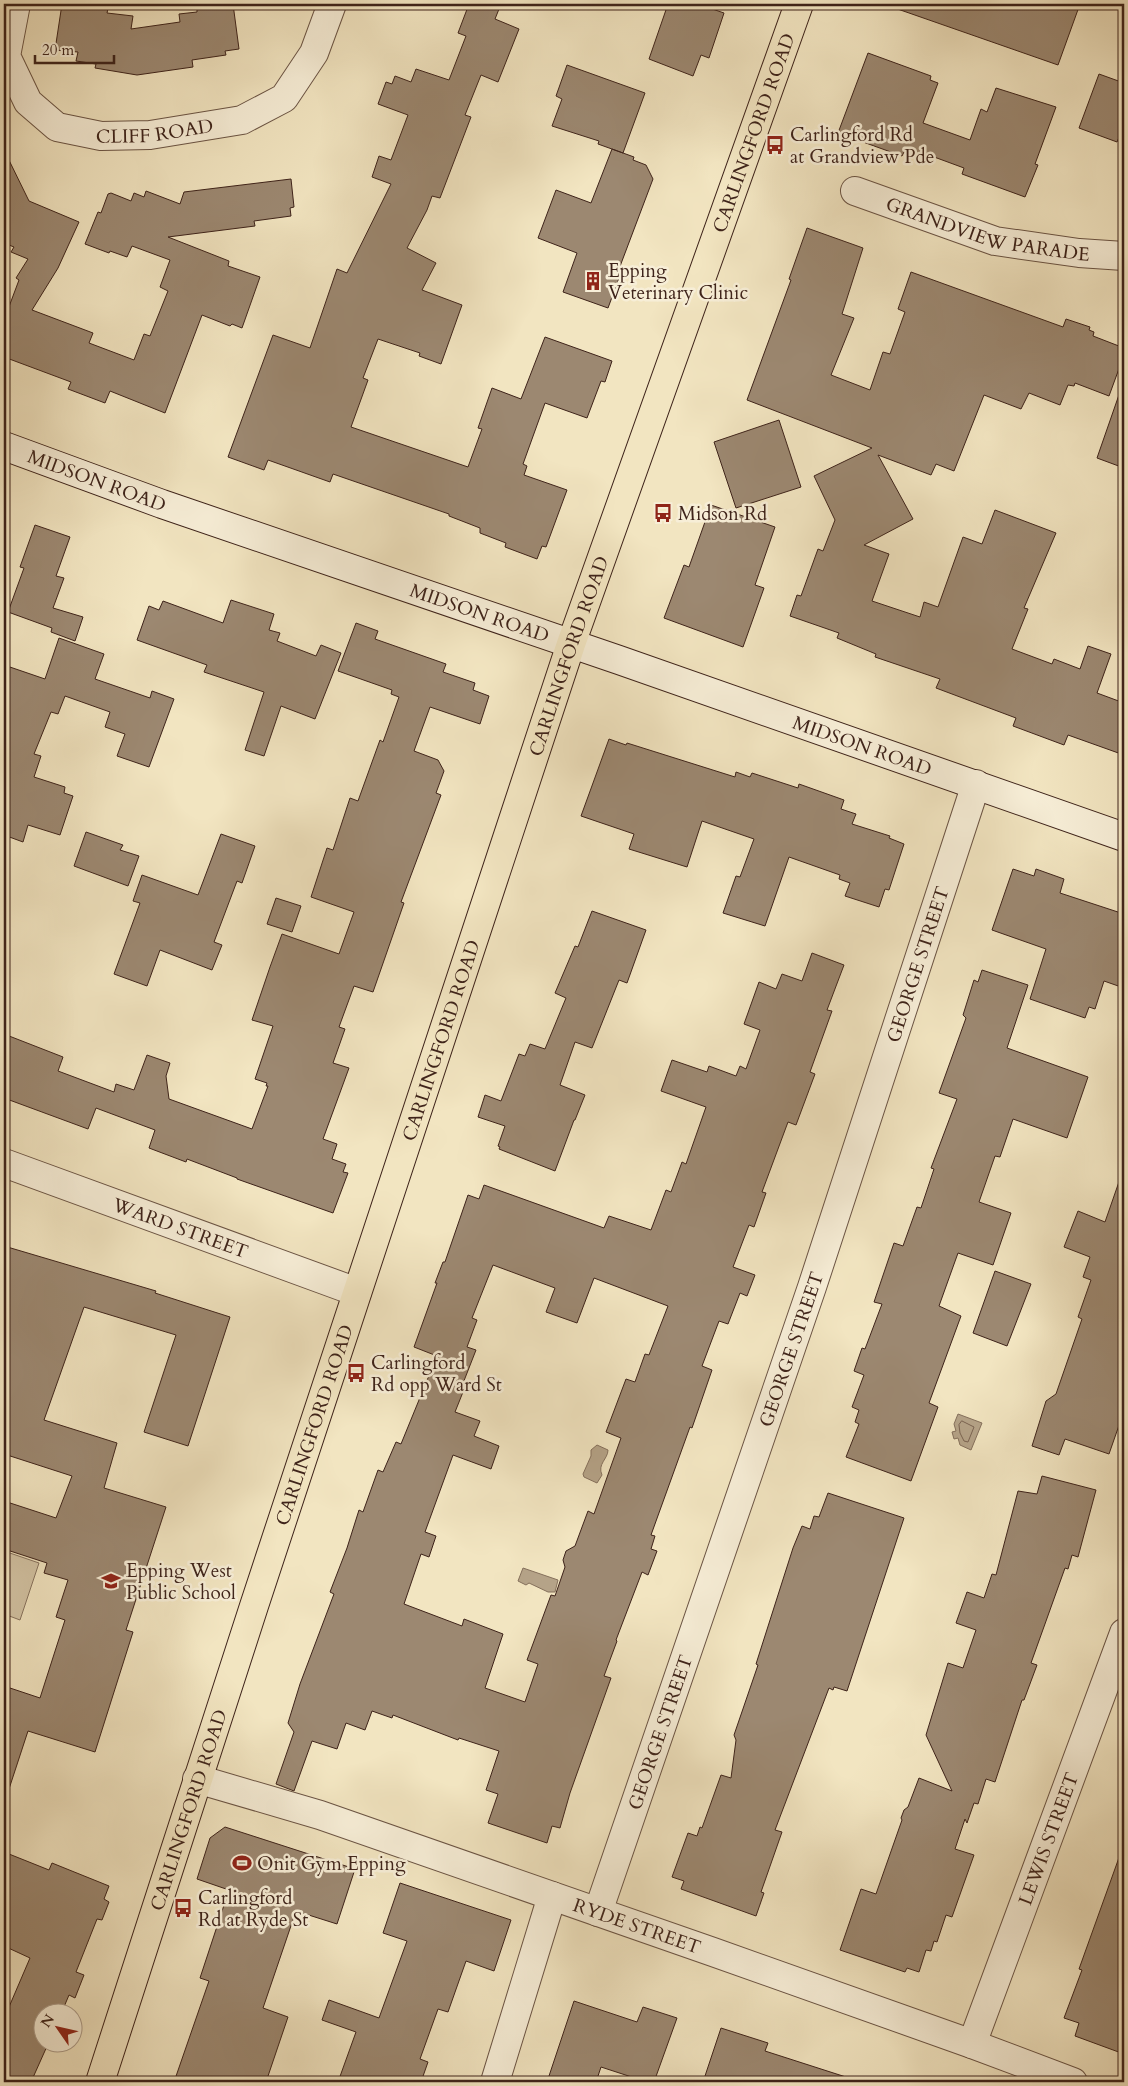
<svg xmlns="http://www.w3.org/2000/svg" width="1128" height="2086" viewBox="0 0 1128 2086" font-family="Cardo,serif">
<rect width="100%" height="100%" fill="#f2e5c1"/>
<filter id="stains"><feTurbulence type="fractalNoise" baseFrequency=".004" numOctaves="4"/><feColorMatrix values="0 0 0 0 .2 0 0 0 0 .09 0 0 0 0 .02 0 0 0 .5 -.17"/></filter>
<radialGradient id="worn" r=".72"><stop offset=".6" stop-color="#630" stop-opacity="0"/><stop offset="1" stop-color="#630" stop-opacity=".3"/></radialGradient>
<path fill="#d3c4a5" stroke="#887460" d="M4,1551L39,1563L20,1620L4,1614Z"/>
<path fill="#b5a388" stroke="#85705c" d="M958,1414L982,1423L971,1450L960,1445L958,1438L954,1439L952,1432L956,1431L954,1424Z
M597,1445L608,1450C608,1459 597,1464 602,1475L597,1483L584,1477L583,1474L591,1456V1450Z
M523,1568L558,1580L555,1592H548L529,1583L526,1585L518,1581Z"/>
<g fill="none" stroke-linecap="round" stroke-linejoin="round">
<path stroke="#7a6351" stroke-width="1" d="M962,1421L974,1427L968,1442L964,1441L960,1433L959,1425Z"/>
</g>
<path fill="#9c8871" stroke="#3e231a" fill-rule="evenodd" d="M62,4H109L107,13L133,16L131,29L180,22L179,14L197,12V9L233,4L239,49L225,51L226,55L192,60L193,67L137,75L95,68L96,64L76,61L78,52L55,50Z
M469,4H501L495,19L519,29L498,82L481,75L465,115L471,117L440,198L432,196L427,210L407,248L436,263L422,290L462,305L441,364L419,356L420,353L378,339L363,378L368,380L351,427L468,467L482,429L478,428L492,388L521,399L545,337L612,361L605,382L601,381L587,418L545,403L523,464L527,466L524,475L567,490L546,547L542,546L537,559L505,547L506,543L480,533V528L449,516V514L333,474L330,482L268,460L264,470L228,457L273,335L310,348L337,269L347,273L391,184L372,177L379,156L391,160L408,115L378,104L386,82L392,84L395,76L411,82L416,69L449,80L466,36L458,33Z
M668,4H698L724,13L709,58L701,55L693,76L649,59Z
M890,4H1080L1058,65L889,6Z
M868,53L931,76L930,80L938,83L923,123L970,140L981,109L987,112L996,88L1056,107L1035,164L1038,165L1025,197L962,174L964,168L926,154L924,159L904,152L902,156L838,133Z
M567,65L645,93L623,153L634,157L633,160L646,165L653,179L619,269L622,270L608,308L563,292L577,253L538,238L556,190L591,203L612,149L623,153L598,144L599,141L552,126L562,99L556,96Z
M1099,74L1124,83V137L1120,135L1117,142L1079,128Z
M4,150L29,201L79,222L58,268L32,310L93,333L89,343L134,360L144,334L150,336L168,291L160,287L170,260L132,246L127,257L110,251L109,253L85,244L98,212L101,213L108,194L111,193L131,201L134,193L144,197L146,191L180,204L184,192L291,179L294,207L290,208L291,216L254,221L255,226L168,237L229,261L228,266L260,277L242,328L232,324L230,326L202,315L165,413L110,391L105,403L68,389L71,382L4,357V320L19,280L16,278L28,259L11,252L14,247L4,243Z
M807,228L863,248L842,314L854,318L831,375L870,390L883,352L890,354L905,312L898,309L911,272L1063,327L1066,319L1090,327L1089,330L1094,332L1093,336L1124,348V355L1109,396L1075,383L1074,386L1068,385L1060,405L1029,393L1021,409L984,395L954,471L936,464L931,475L878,455L913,519L864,545L889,554L872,601L920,617L924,602L938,607L963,537L982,544L995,510L1056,533L1024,608L1028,609L1012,649L1052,664L1054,659L1080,669L1088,646L1111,654L1097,693L1124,703V755L1068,735L1064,745L1013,726L1016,718L936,688L940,679L875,657L876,654L837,638L839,633L790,616L797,595L801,596L818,549L823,551L835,520L814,476L872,448L747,400L791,280L789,279Z
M1121,389H1124V468L1097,458Z
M779,420L801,487L736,508L714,442Z
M711,505L775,527L755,585L764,588L743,647L664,618L684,565L689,567Z
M35,525L70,537L56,576L64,578L53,608L83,617L75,641L51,632L52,628L8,612L24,568L20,567Z
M231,600L274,614L269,630L280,633L277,641L316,656L321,645L341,653L315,719L281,706L264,756L245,750L264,692L204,672L207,665L137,640L149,606L159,610L163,601L223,623Z
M356,623L378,631L375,639L446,664L443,672L475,683L473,690L489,696L480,724L430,707L414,751L438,760L444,771L436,793L441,795L401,902L404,903L373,992L354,986L339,1027L345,1029L333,1063L349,1068L323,1139L337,1144L332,1159L346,1164L343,1172L348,1173L333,1213L237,1179V1178L187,1159L186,1162L149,1148L155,1130L96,1108L88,1129L4,1098V1034L63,1057L58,1071L114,1092L116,1084L134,1090L147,1055L170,1063L166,1076L169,1099L252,1129L268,1086H266L267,1083L255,1079L273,1026L252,1020L270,967L282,934L339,954L354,912L311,897L327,848L333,850L350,798L358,801L380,740L383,742L399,697L391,694L392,690L338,671Z
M59,638L104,654L95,679L150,698L152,691L174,699L149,767L117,756L125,734L105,727L110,712L65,696L58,714L51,712L34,754L41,756L34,777L65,787L64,793L73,796L60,835L28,825L23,842L4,835V665L45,679Z
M609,739L626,745L627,743L735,777L736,772L750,777L752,773L798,788L799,784L844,800L841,809L856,814L852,824L890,836L889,838L904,844L889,890L885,889L879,907L845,896L850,883L839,879L840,875L789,857L765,926L723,913L736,876L740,877L754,839L702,821L687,867L629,849L634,834L581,816Z
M86,832L123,845L120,850L139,856L128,886L74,866Z
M221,834L255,846L242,883L237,881L214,942L222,945L212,970L160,950L147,986L114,974L140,903L133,901L142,875L198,895Z
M1013,869L1034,876L1036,869L1064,879L1060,893L1124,914V988L1104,981L1095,1009L1089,1007L1085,1018L1030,999L1046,949L992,930Z
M276,898L301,906L292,932L267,924Z
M592,911L646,930L627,983L619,980L592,1048L575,1042L560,1085L585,1095L575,1120H574L555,1171L499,1149L500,1147L498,1146L505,1126L478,1117L485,1095L501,1101L519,1054L525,1056L530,1044L545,1049L566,998L555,993L575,946L578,947Z
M812,953L844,965L827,1010L832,1011L810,1072L815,1074L796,1125L788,1122L762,1192L766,1193L754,1227L749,1225L733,1267L755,1275L747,1296L740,1293L728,1324L719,1321L702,1366L712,1370L692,1428L690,1427L651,1535L655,1536L651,1549L657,1551L648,1575L642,1572L616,1640L617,1641L604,1676L611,1678L570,1793L560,1828L552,1826L547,1843L488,1823L498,1794L486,1790L499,1751L459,1738L458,1740L393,1715L392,1718L372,1711L365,1730L346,1723L337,1749L312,1741L294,1791L276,1784L294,1732L288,1723L300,1684L334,1594L330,1592L347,1548L359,1510L363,1512L378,1470L383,1472L396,1442L401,1444L437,1356L414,1347L437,1283H435L443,1262H445L468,1195L479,1199L484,1185L604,1228L609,1216L651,1230L666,1190L671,1192L682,1162L686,1164L706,1107L661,1091L672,1060L707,1072L709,1066L736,1076L740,1066L746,1069L760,1030L744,1024L759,982L776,989L782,974L802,981ZM493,1265L555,1288L546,1312L577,1323L594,1278L668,1306L649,1355L645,1354L635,1382L626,1379L606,1432L621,1438L594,1514L588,1511L575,1546L566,1551L563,1560L565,1567L555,1596L551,1595L527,1660L538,1664L525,1702L485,1688L503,1634L464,1619L462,1626L404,1604L421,1554L429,1557L436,1536L425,1532L453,1455L491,1469L499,1446L474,1436L480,1421L455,1412L463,1392L460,1391L476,1350L467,1347L477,1320L472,1318Z
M982,970L1028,985L1007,1048L1088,1077L1067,1138L1013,1119L1000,1157L995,1156L979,1202L1011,1213L993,1265L958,1253L939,1306L961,1316L929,1403L938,1407L911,1481L846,1457L859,1424L855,1422L859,1410L852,1407L864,1375L854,1371L862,1348L865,1349L882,1304L874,1302L894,1243L903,1246L917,1207L921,1208L934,1169L931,1168L957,1099L939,1093L966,1018L963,1015L974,980L978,982Z
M1121,1176L1124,1177V1411L1109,1454L1065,1439L1059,1455L1032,1446L1046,1401L1056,1394L1082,1319L1078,1317L1091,1280L1083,1277L1090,1257L1064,1247L1078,1211L1105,1222Z
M4,1246L156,1291L155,1293L230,1317L188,1446L144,1432L176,1335L84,1307L44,1420L117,1443L104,1488L166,1507L126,1630L133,1632L95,1752L28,1731L8,1792L4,1791V1686L40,1698L65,1620L56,1617L68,1580L44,1573L47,1563L4,1549V1501L56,1518L72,1476L4,1454Z
M995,1271L1031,1284L1007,1346L973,1333Z
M1042,1476L1096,1490L1078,1557L1072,1555L1068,1569L1065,1568L1031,1663L1037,1665L1024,1700H1022L995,1782L986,1779L978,1804L974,1803L967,1823L965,1819L955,1849L974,1855L952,1917L946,1915L937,1942L934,1941L931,1951L926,1950L919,1972L907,1968L905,1972L840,1950L861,1889L876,1894L902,1820L901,1818L904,1810L908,1807L919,1778L952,1791L926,1735L948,1663L963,1668L976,1630L956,1623L967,1592L984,1598L992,1574L996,1575L1018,1491L1037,1494Z
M828,1493L904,1518L847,1691L834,1687L833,1690L829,1688L775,1830L782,1832L761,1892L764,1893L756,1916L681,1889L684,1881L672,1877L688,1833L697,1836L700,1827L702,1828L721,1775L731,1778L736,1740L734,1735L758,1665L756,1664L793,1548L802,1526L810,1529L814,1516L819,1517Z
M225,1827L355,1869L337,1924L296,1911L263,2008L288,2017L266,2082H174L209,1981L200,1978L229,1890L197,1879L210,1838Z
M4,1852L49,1870L52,1863L109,1886L104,1899L109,1902L102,1920L97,1919L76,1972L84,1975L75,1998L69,1995L61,2014H42V2044H48L31,2082H23L4,2074V2004L9,2007L30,1958L4,1946Z
M1121,1852H1124V2054L1075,2036L1079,2023L1064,2018L1082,1970L1079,1969Z
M400,1883L511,1920L494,1971L466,1961L448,2012L438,2009L420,2059L428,2062L421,2082H338L356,2032L322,2020L329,2000L379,2018L407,1941L383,1933Z
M574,2001L637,2022L643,2007L677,2018L654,2082H647L601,2067L596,2082H547Z
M721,2028L768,2043L765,2051L849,2078V2082H703Z"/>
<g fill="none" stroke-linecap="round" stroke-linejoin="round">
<g stroke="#6b5444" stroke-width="30">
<g id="street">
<path id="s1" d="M16,4L6,56L28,102L57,127L101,136L150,135L242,120L284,98L314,53L332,4"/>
<path id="s2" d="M855,191L995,241L1079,253L1124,256"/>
<path id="s3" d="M4,1163L357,1292"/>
<path id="s4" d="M197,1779L320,1815L713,1952L972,2044L1073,2082"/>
<path id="s5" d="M598,1912L812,1287L976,784"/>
<path id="s6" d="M972,2044L1124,1633"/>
<path d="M495,2082L552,1896"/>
</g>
</g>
<g stroke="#3e231a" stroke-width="30">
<g id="secondary">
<path id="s7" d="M4,446L162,504L619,660L1124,837"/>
</g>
</g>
<g stroke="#3e231a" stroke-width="30">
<g id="primary">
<path id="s8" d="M100,2082L254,1606L571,644L799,4"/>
</g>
</g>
<use href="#street" stroke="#f7eed7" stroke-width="28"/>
<use href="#secondary" stroke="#f7eed7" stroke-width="28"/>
<use href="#primary" stroke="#f2e5c1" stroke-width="28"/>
</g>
<defs>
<g id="bus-bare" transform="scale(1.5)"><path d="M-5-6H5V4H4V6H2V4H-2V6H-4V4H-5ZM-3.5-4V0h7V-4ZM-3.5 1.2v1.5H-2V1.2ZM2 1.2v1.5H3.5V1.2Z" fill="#8f2418" stroke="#f7eed7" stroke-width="2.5" paint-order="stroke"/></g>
<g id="building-bare" transform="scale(1.5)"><path d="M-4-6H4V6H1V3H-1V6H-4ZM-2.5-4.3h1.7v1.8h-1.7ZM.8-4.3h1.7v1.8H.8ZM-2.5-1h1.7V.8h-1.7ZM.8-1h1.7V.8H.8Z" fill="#8f2418" stroke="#f7eed7" stroke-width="2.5" paint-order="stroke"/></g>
<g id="school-bare" transform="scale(1.5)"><path d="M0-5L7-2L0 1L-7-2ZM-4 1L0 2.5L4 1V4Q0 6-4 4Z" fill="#8f2418" stroke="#f7eed7" stroke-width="2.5" paint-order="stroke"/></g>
<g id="stadium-bare" transform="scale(1.5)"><path d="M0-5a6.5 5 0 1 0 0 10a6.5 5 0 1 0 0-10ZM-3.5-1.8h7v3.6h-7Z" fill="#8f2418" stroke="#f7eed7" stroke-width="2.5" paint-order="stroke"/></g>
</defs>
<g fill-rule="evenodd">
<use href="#bus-bare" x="775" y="145"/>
<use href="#building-bare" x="593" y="281"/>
<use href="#bus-bare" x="663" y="513"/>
<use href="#bus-bare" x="356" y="1373"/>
<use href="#school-bare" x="111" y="1581"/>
<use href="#stadium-bare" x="242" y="1863"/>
<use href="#bus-bare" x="183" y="1908"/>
</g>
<g text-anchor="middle" stroke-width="5" stroke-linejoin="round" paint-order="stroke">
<g font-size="19" fill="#3e231a" stroke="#f7eed7">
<text dy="7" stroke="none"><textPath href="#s1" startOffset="241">CLIFF ROAD</textPath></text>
<text dy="7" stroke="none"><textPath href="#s8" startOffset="2056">CARLINGFORD ROAD</textPath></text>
<text dy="7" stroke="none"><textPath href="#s2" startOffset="139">GRANDVIEW PARADE</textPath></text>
<text dy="7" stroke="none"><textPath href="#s7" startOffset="99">MIDSON ROAD</textPath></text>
<text dy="7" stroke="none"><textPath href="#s7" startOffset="504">MIDSON ROAD</textPath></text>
<text dy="7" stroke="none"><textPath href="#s8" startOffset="1501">CARLINGFORD ROAD</textPath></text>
<text dy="7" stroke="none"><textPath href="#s7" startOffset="909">MIDSON ROAD</textPath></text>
<text dy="7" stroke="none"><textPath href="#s5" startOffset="1000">GEORGE STREET</textPath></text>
<text dy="7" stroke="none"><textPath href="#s8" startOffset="1096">CARLINGFORD ROAD</textPath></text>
<text dy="7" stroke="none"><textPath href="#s3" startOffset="188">WARD STREET</textPath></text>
<text dy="7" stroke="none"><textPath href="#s5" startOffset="595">GEORGE STREET</textPath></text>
<text dy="7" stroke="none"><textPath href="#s8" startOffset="691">CARLINGFORD ROAD</textPath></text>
<text dy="7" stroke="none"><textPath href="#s5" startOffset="190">GEORGE STREET</textPath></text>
<text dy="7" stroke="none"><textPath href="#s8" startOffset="286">CARLINGFORD ROAD</textPath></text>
<text dy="7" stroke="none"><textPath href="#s6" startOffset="219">LEWIS STREET</textPath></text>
<text dy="7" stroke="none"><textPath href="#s4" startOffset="464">RYDE STREET</textPath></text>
</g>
<g font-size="19" fill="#3e231a" stroke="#f7eed7" text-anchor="start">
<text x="790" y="141">Carlingford Rd<tspan x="790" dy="22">at Grandview Pde</tspan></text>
<text x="608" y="277">Epping<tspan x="608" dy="22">Veterinary Clinic</tspan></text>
<text x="678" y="520">Midson Rd</text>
<text x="371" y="1369">Carlingford<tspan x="371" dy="22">Rd opp Ward St</tspan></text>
<text x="126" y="1577">Epping West<tspan x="126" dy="22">Public School</tspan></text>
<text x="257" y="1870">Onit Gym Epping</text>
<text x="198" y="1904">Carlingford<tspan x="198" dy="22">Rd at Ryde St</tspan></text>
</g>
</g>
<rect width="1128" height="2086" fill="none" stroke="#f2e5c1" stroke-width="20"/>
<rect x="5" y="5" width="1118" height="2076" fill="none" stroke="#3e231a" stroke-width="2.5"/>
<rect x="10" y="10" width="1108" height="2066" fill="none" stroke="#3e231a"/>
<g transform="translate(58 2028) rotate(304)"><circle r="24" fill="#f7eed7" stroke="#ad9d8b"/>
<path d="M0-4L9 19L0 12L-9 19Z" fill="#8f2418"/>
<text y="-8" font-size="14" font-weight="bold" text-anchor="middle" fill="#3e231a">N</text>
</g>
<path d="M35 55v8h79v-8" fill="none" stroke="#3e231a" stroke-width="2.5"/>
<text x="42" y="55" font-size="15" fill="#3e231a" stroke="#f7eed7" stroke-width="4" paint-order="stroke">20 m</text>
<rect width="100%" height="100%" filter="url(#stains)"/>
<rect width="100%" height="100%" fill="url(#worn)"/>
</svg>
